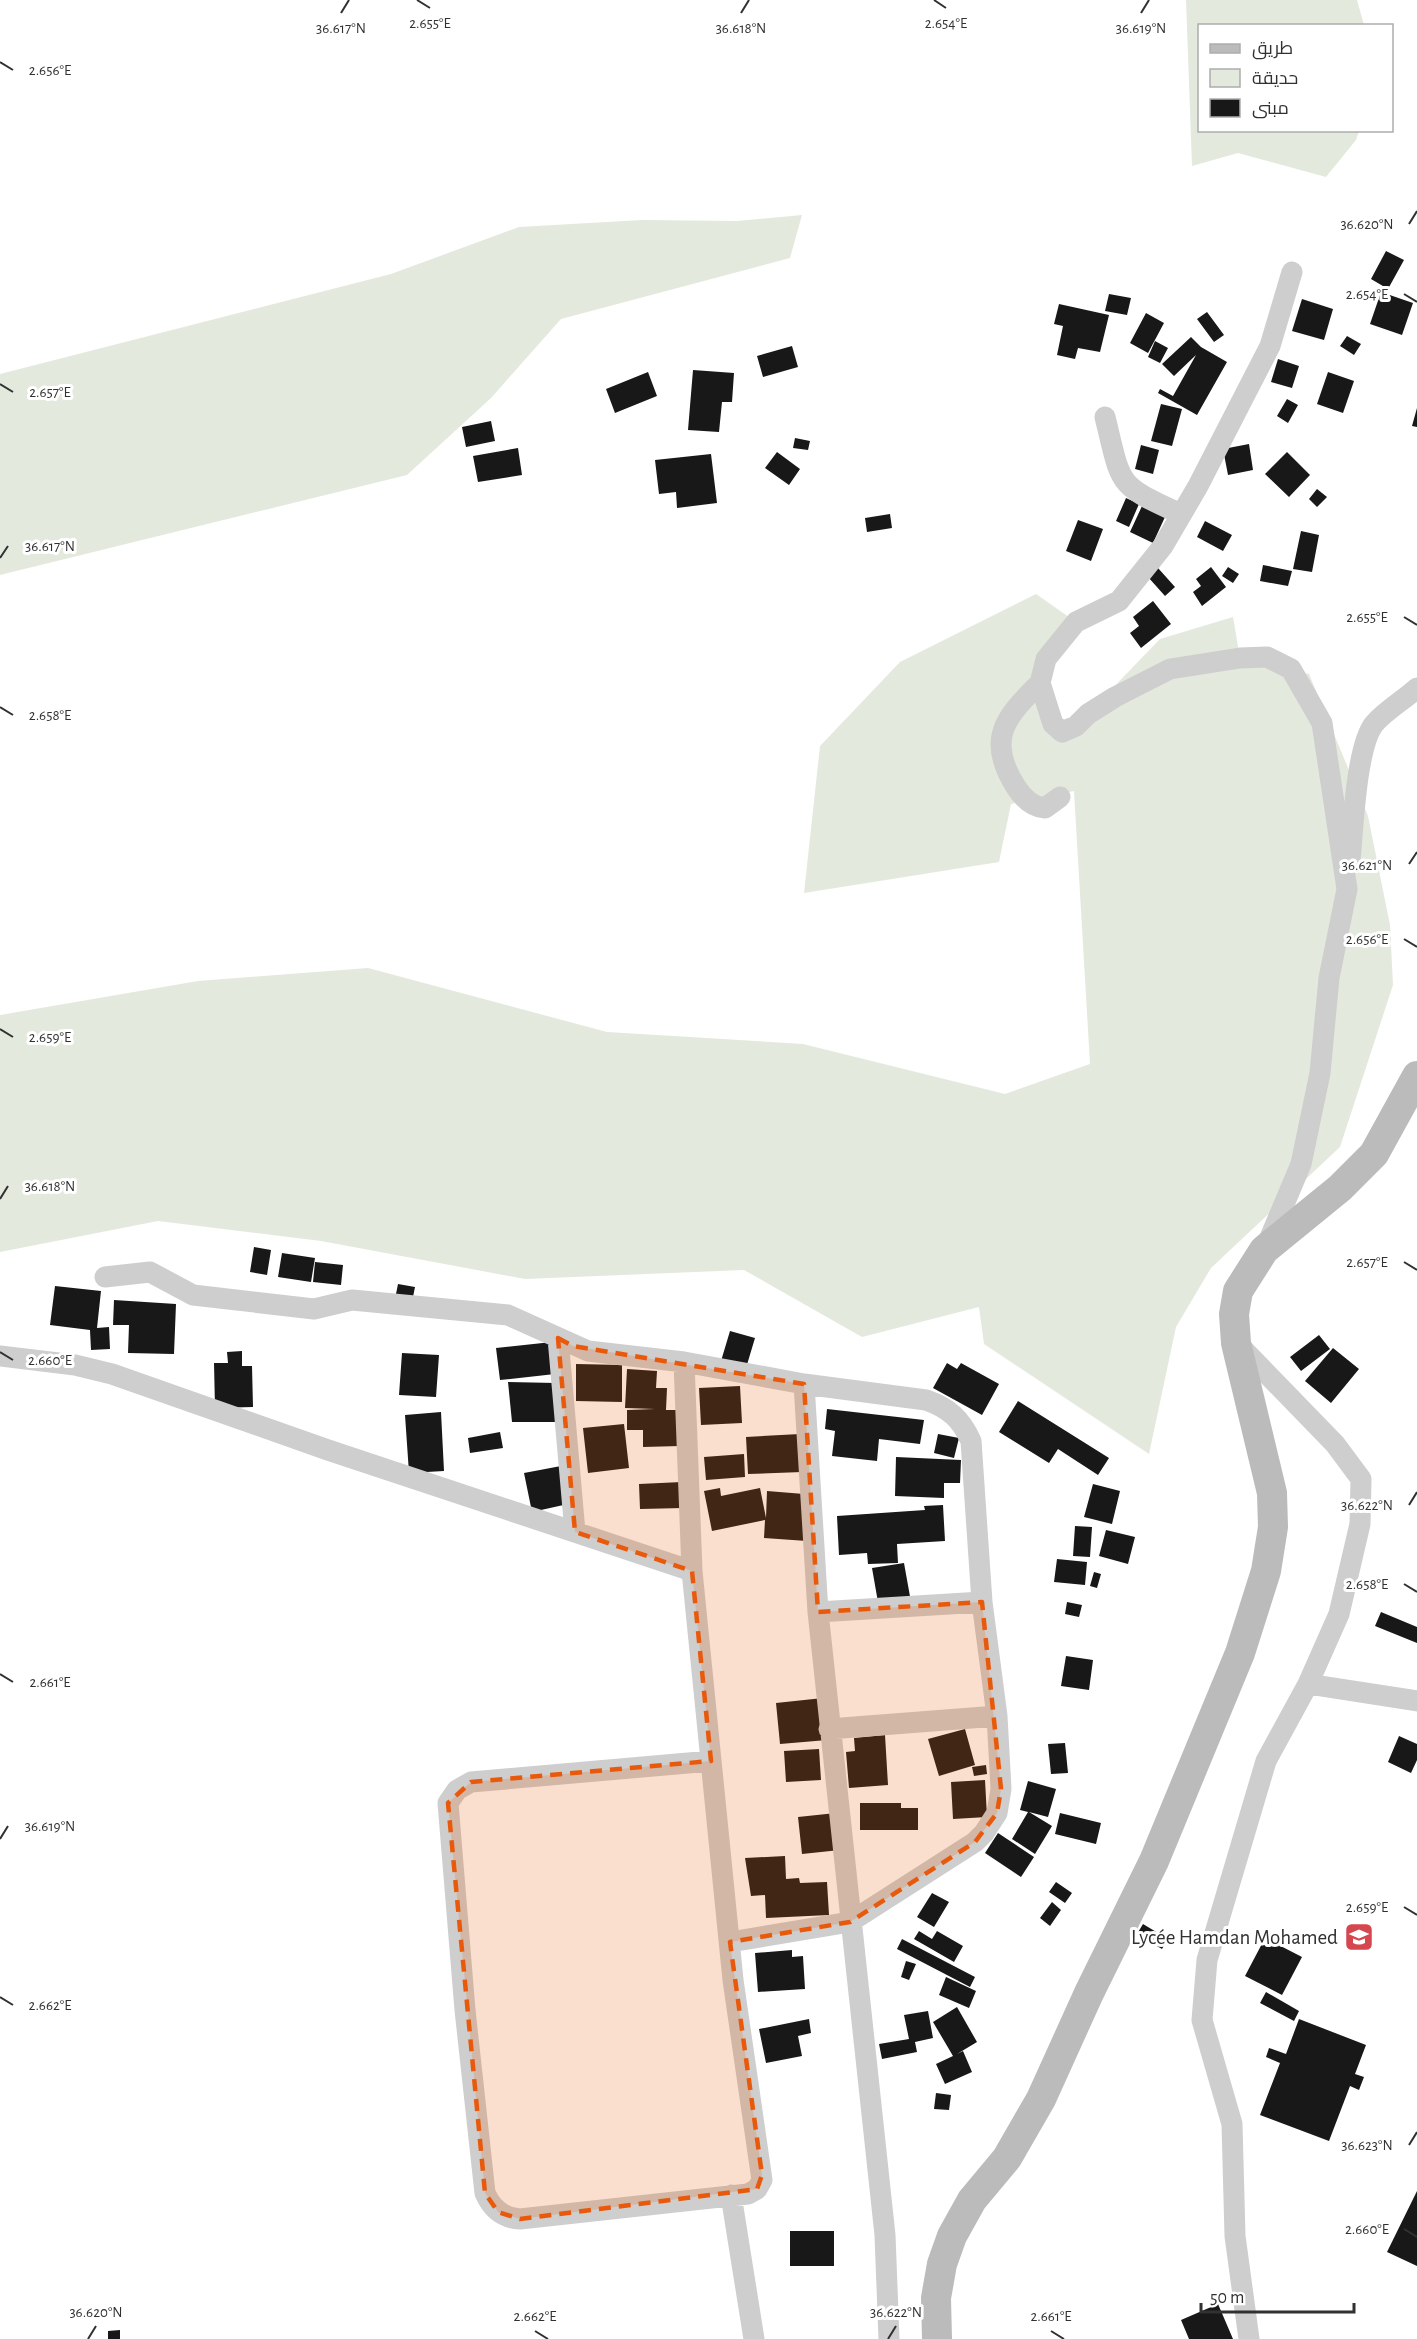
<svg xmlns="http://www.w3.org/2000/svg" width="1417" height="2339" viewBox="0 0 1417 2339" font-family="'Alegreya Sans',Cairo,sans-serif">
<rect width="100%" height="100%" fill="#fff"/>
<path fill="#e4e9de" d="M1186,0H1357L1364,25L1200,26V130L1359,131L1356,140L1326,177L1238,153L1192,166Z
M802,215L790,258L561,319L491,398L407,475L0,575V374L391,274L519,227L642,220L737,221Z
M1036,594L1076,622L1046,659L1053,723L1076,726L1160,639L1233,617L1240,658L1309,674L1368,816L1390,925L1393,985L1340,1147L1211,1268L1176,1327L1149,1454L984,1344L979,1307L862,1337L744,1270L525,1279L321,1241L158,1221L0,1252V1015L198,981L368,968L607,1032L803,1044L1005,1094L1090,1064L1074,791L1011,804L999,862L804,893L820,746L900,662Z"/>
<path fill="#181818" d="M1386,251L1404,260L1388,289L1371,279Z
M1381,292L1413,303L1402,335L1370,324Z
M1109,294L1131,298L1127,315L1105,311Z
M1302,299L1333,309L1324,340L1292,331Z
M1059,304L1109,315L1100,352L1078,348L1075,359L1057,355L1063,326L1054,324Z
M1207,312L1224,335L1214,342L1197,319Z
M1146,313L1164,323L1148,353L1130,343Z
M1347,336L1361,344L1354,355L1340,346Z
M1191,337L1201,347L1227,362L1197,415L1158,393L1160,389L1173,396L1196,355L1174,376L1162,364Z
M1155,341L1168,348L1160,363L1148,357Z
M792,346L798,367L763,377L757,356Z
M1278,359L1299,366L1292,388L1271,382Z
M693,370L734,373L732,402H722L719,432L688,430Z
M648,372L657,396L615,413L606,389Z
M1328,372L1354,381L1343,413L1317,404Z
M1287,399L1298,405L1288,423L1277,416Z
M1161,404L1182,409L1172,446L1151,441Z
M1417,408V427L1412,426Z
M491,421L495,441L466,447L462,427Z
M795,438L810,441L808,450L793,448Z
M1249,444L1253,470L1228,475L1223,449Z
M1141,445L1159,450L1153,474L1135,469Z
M518,448L522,475L478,482L473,456Z
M777,452L800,469L789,485L765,468Z
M1287,452L1310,475L1289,497L1265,474Z
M711,454L717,503L677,508L676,492L659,494L655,460Z
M1317,489L1327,497L1317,507L1309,499Z
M1126,498L1139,504L1129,527L1116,521Z
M1142,506L1165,517L1153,543L1130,532Z
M890,514L892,528L867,532L865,518Z
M1078,520L1103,529L1091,561L1066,551Z
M1205,521L1232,535L1223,551L1197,537Z
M1301,531L1319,535L1312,572L1293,569Z
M1263,565L1292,571L1288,586L1260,581Z
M1211,567L1226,587L1202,606L1193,592L1201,586L1196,579Z
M1228,567L1239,574L1233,583L1222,576Z
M1158,568L1175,587L1165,596L1148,577Z
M1153,601L1171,624L1141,648L1130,633L1139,626L1133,617Z
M254,1247L271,1250L267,1275L250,1272Z
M282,1253L315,1258L311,1282L278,1277Z
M315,1262L343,1265L341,1285L313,1282Z
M398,1284L415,1287L412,1302L395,1299Z
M55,1286L101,1291L97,1328L109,1327L110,1349L91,1350L90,1330L50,1325Z
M114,1300L176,1304L174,1354L128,1353L129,1325H113Z
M730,1331L755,1338L746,1368L721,1361Z
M1319,1335L1330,1349L1301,1371L1290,1357Z
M552,1342L555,1374L500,1380L496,1348Z
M1333,1348L1359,1369L1331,1403L1305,1381Z
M242,1351V1366H252L253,1407L215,1408L214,1363H228L227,1352Z
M402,1353L439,1355L436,1397L399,1395Z
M947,1363L957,1369L961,1363L999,1384L982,1415L933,1388Z
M576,1364L622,1365V1402L576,1401Z
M627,1369L657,1371L656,1388H667L666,1410H680V1446L643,1447V1430H627V1410L655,1409L625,1408Z
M508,1382L556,1383L555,1422H512Z
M740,1386L742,1423L701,1425L699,1388Z
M1018,1401L1109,1458L1098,1475L1058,1449L1049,1463L999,1432Z
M827,1409L924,1420L920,1444L879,1439L877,1461L832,1456L835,1431L825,1429Z
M441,1412L444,1471L409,1473L405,1415Z
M624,1424L629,1468L588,1473L583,1428Z
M500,1432L503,1448L470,1453L468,1438Z
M800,1434L802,1472L748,1474L746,1437Z
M938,1434L959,1438L954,1458L934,1453Z
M744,1454L745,1477L706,1480L704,1457Z
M896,1457L961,1460L960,1483H944V1498L895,1496Z
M561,1466L568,1504L532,1512L524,1473Z
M682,1482L683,1508L640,1509L639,1484Z
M1093,1484L1120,1491L1112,1524L1084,1517Z
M720,1488L721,1496L760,1488L766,1518L767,1491L804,1494L807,1541L764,1538L765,1520L712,1531L704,1491Z
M943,1505L945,1541L897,1544L898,1563L868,1564L867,1553L839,1555L837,1516L925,1510L924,1506Z
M1075,1526L1092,1527L1090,1557L1073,1556Z
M1106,1530L1135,1537L1128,1564L1099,1556Z
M1057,1559L1087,1562L1085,1585L1054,1582Z
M904,1563L911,1602L879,1608L872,1568Z
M1094,1572L1101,1574L1097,1588L1090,1586Z
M1067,1602L1082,1605L1079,1617L1065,1614Z
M1381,1612L1417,1627V1643L1375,1626Z
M1066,1656L1093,1660L1089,1690L1061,1686Z
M823,1698L827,1740L780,1744L776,1703Z
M965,1729L975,1765L939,1776L928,1739Z
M885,1735L888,1785L849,1788L846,1752L855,1751L854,1738Z
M1399,1736L1417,1744V1760L1411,1773L1388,1762Z
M1065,1743L1068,1773L1051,1774L1048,1744Z
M819,1749L821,1780L786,1782L784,1751Z
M986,1765L987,1774L974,1776L972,1767Z
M985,1780L987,1817L953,1819L951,1782Z
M1028,1781L1056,1789L1048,1817L1029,1812L1052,1826L1035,1854L1012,1839L1028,1812L1020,1810Z
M860,1803H901V1808H918V1830H860Z
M836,1813L840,1850L802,1854L798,1817Z
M1060,1813L1101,1823L1096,1844L1055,1834Z
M998,1833L1034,1857L1021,1877L985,1853Z
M785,1856L786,1879L799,1878L800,1883L827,1882L829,1915L766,1918L765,1895L751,1896L745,1858Z
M1056,1882L1072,1893L1065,1903L1049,1892Z
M932,1893L949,1902L934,1927L917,1917Z
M1052,1902L1061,1910L1050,1926L1040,1918Z
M1143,1924L1168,1939L1162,1949L1137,1934Z
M919,1931L932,1939L937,1931L963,1946L954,1962L914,1939Z
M1265,1938L1302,1957L1282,1995L1245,1976Z
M902,1939L975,1977L970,1987L897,1949Z
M792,1950V1957L803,1956L805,1989L758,1992L755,1953Z
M906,1961L916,1964L909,1980L901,1977Z
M946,1977L976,1991L969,2008L939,1995Z
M1266,1992L1299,2011L1294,2021L1260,2003Z
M957,2007L977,2042L957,2054L963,2051L972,2072L945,2084L936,2064L953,2056L933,2022Z
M928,2011L933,2038L915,2042L917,2052L882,2059L879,2044L909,2039L904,2015Z
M809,2019L811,2033L798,2036L802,2056L766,2063L759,2029Z
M1299,2019L1366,2045L1355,2074L1364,2077L1359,2090L1350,2086L1329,2141L1260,2115L1280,2063L1266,2057L1269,2048L1286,2054Z
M936,2093L951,2095L949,2110L934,2109Z
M1417,2191V2266L1387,2252Z
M790,2231H834V2266H790Z
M1218,2304L1233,2339H1189L1181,2320Z
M120,2330V2339H108V2331Z"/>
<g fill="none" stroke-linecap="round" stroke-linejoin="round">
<path stroke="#cecece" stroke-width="21" d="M1105,417C1122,486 1115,484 1181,514
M1040,683C1004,718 986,740 1016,787C1023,798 1032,807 1045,808L1060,797
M1350,861C1353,830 1356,747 1374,724C1386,710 1404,700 1417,688
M1266,1247L1301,1164L1320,1073L1329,978L1347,889L1322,723L1291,669L1267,657L1240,658L1170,669L1115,697L1088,714L1076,726L1062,732L1053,724L1040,683L1046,659L1076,622L1119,601L1163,546L1198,486L1270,346L1292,272
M105,1277L150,1272L193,1295L314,1309L352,1300L508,1315L588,1351L684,1362L804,1384L926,1400C949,1408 961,1419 971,1441L982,1602L997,1716L1001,1789L997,1813L984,1833L975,1842L850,1922L730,1942
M558,1338L575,1532
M1238,1344L1335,1444L1361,1479L1360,1524L1339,1614L1308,1684L1266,1761L1207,1960L1202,2020L1232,2124L1235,2236L1249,2339
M0,1356L75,1365L112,1374L328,1450L692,1571
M684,1362L692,1571L733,1980L762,2180L757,2189L748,2194L520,2219C503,2218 492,2209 485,2193L465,2010L448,1803L457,1790L471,1782L711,1761
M804,1384L818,1612L885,2235L889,2339
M818,1612L982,1602
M1308,1684L1417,1701
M829,1729L997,1716
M731,2195L754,2339"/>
<path stroke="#bbb" stroke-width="30" d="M937,2339L936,2298L942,2264L952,2236L972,2200L1007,2158L1041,2099L1089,1993L1154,1861L1240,1653L1266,1571L1273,1527L1272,1493L1236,1343L1234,1314L1238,1291L1264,1250L1340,1188L1374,1154L1417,1076"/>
</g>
<path fill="#e8590c" fill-opacity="0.2" stroke="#e8590c" stroke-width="4.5" stroke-dasharray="12 8" stroke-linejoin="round" d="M558,1338L573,1346L804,1384L818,1612L982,1602L1001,1789L997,1813L975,1842L850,1922L730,1942L762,2175L757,2189L520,2219L498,2212L485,2193L448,1803L471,1782L711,1761L692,1571L575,1532Z"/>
<path fill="none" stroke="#313131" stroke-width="2" d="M417,0L430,8M934,0L946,8M341,13L349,0M741,13L749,0M1141,13L1149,0M0,62L13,70M1409,224L1417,211M1404,294L1417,302M0,384L13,392M0,558L8,546M1404,617L1417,625M0,707L13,715M1409,864L1417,852M1404,939L1417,947M0,1029L13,1037M0,1199L8,1186M1404,1262L1417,1270M0,1352L13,1360M1409,1505L1417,1492M1404,1584L1417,1592M0,1674L13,1682M0,1839L8,1826M1404,1907L1417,1915M0,1997L13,2005M1409,2145L1417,2132M1404,2229L1417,2237M535,2331L548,2339M1051,2331L1064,2339M88,2339L96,2326M888,2339L896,2326"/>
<defs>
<g id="school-square" transform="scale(1.5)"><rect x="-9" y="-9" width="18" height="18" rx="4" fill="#d4474f" stroke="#fff"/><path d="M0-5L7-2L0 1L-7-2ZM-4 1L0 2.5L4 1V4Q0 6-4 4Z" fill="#fff"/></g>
</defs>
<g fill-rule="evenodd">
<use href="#school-square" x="1359" y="1937"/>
</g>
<g text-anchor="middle" stroke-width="6" stroke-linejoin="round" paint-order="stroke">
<g font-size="21" fill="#313131" stroke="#fff" text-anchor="end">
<text x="1338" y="1944">Lycée Hamdan Mohamed</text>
</g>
</g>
<g font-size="15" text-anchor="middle" fill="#313131" stroke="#fff" stroke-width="6" stroke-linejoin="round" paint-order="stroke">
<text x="430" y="28">2.655°E</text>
<text x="946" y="28">2.654°E</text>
<text x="341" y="33">36.617°N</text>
<text x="741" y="33">36.618°N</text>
<text x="1141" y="33">36.619°N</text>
<text x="50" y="75">2.656°E</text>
<text x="1367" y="229">36.620°N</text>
<text x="1367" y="299">2.654°E</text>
<text x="50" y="397">2.657°E</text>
<text x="50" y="551">36.617°N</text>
<text x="1367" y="622">2.655°E</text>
<text x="50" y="720">2.658°E</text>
<text x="1367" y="870">36.621°N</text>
<text x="1367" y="944">2.656°E</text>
<text x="50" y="1042">2.659°E</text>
<text x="50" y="1191">36.618°N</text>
<text x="1367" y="1267">2.657°E</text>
<text x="50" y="1365">2.660°E</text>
<text x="1367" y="1510">36.622°N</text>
<text x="1367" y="1589">2.658°E</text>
<text x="50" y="1687">2.661°E</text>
<text x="50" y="1831">36.619°N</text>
<text x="1367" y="1912">2.659°E</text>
<text x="50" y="2010">2.662°E</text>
<text x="1367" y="2150">36.623°N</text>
<text x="1367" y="2234">2.660°E</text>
<text x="96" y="2317">36.620°N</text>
<text x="896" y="2317">36.622°N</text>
<text x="535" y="2321">2.662°E</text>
<text x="1051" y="2321">2.661°E</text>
</g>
<rect x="1198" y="24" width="195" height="108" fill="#ffffff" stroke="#adadad" stroke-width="1.5"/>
<rect x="1210" y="44" width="30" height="9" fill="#bbbbbb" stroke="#adadad" stroke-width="1.5"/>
<text x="1252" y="54" font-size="18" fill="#313131">طريق</text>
<rect x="1210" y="69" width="30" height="18" fill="#e4e9de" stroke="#adadad" stroke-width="1.5"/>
<text x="1252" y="84" font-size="18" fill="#313131">حديقة</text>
<rect x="1210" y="99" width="30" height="18" fill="#181818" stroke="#adadad" stroke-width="1.5"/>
<text x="1252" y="114" font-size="18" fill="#313131">مبنى</text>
<path d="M1201 2303v9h153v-9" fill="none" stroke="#313131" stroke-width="3"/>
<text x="1210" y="2303" font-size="18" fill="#313131" stroke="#ffffff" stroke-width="4.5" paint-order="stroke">50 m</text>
</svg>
